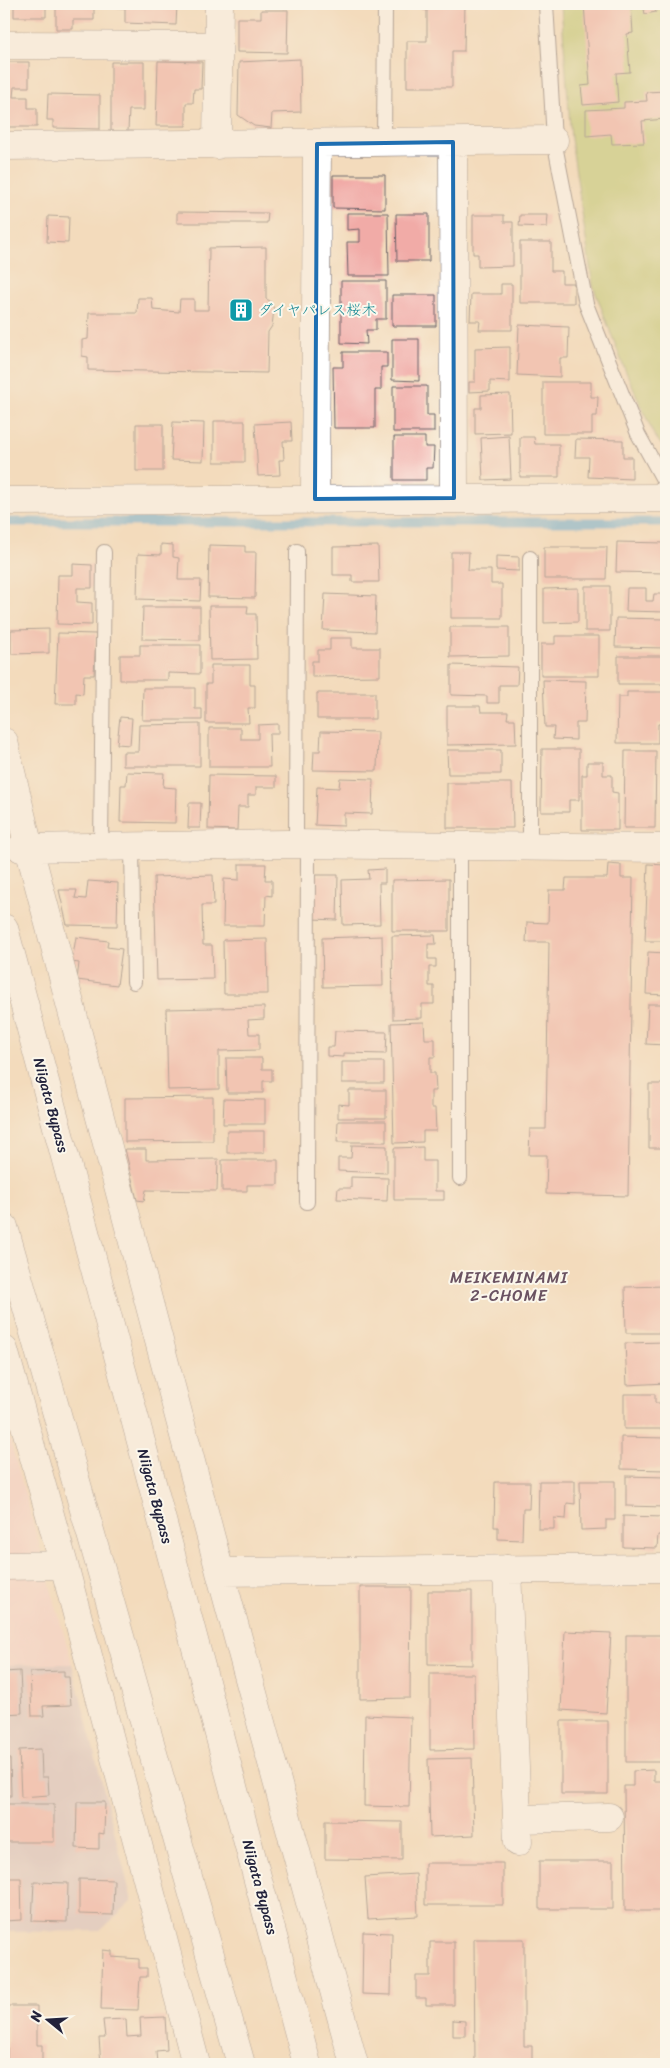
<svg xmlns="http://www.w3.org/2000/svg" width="670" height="2068" viewBox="0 0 670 2068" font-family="Sriracha,'Klee One',sans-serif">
<rect width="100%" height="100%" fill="#fbf7ec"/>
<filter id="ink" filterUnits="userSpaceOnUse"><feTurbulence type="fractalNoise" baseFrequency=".02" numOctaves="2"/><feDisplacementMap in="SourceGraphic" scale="10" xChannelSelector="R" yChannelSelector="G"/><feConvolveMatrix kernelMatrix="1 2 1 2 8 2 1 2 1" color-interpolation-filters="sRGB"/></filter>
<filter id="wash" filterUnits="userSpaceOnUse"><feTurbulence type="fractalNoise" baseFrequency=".0096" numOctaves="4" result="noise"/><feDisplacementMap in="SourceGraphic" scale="20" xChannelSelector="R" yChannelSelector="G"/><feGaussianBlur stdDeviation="1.12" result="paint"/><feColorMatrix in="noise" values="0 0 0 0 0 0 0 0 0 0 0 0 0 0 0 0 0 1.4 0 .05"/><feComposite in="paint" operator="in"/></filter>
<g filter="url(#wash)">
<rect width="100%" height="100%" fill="#f3dbbc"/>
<path fill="#f7d0cf" d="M4,1418L72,1664L4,1665Z"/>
<path fill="#d2bec5" d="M72,1664L132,1901L100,1931L4,1932V1665Z"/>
<path fill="#b7c76a" stroke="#6c7452" d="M561,4H666V451L654,435L623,365L593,286L571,139Z"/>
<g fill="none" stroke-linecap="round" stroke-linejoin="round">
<path stroke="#60abd8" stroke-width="9" d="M4,522H666"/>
</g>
<g id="blocks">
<path fill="#f1aba7" d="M4,4H9V17H4Z
M14,4H46V17H14Z
M56,4H94V20H73V29H56Z
M104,4H177L176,25L125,23V8L104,7Z
M422,4H465L464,51H452V87H407V41H427V10H423Z
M584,4H631L633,33L627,34L630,72L616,73L618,102L583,105L581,86L590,85Z
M643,4H654L656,12L645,14Z
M261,10H288L287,53L237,52V18H261Z
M300,59L301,112L272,113L271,128L254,126L238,115L239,62Z
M158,61L202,62L201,89H194L193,103H186V126H156Z
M4,62H29V87H14L13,97H28V108H37V127H4Z
M111,62H144V110H129L128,131H111Z
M666,91V119L642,121L644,143L612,144L611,134L586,136V110L624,108V102L647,101L646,92Z
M48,94L100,95V129L53,128V120H47Z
M333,175H385V209L333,208Z
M177,212L268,213L267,223H177Z
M347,213H388L389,276H348L347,242H360V229L347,230Z
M396,214H429V261H397Z
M473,215H504V222H513V266L478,267V254H473Z
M520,215H548L547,227L519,226Z
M48,216L69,217L68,243L47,242Z
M520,242H551V271H562V283H574V303H520Z
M266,247V299L270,301L274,309L272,326L268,332L267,373L88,370V357L82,356V340L88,339L89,313H137L138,298H152L153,310L179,312L180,299H194V310H208L209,248Z
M341,281H386V319H376V330H366L367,344L341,343Z
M501,284H512V330H479L480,321H470L471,294H501Z
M392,295H436V326H392Z
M519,325L569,327L568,358H560V377L517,375Z
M392,339H419V381L392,380Z
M510,347V382L490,381V391L469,392V382H475V348Z
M343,352H387V367H381V390H375V428H334L333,367H343Z
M543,382H591V397H598L597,416H592V434H543Z
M393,386H427V415H434V432H393Z
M510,394L511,433L475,434V408H481V395Z
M214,421H245V462H214Z
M173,422L204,423L203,461L171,460Z
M291,422L292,441H283L284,460H279L280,475L258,476L255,424Z
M136,424H163V471H136Z
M509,436L511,479L483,480L481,438Z
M394,437H425V447H434L433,468H426V480H394Z
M520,437H534L535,444H559V477H520Z
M576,439L623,440V457H632V479L588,477L589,457H575Z
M617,542L666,543L665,573L616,572Z
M161,544L173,545V557L179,558L178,580H201L200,601L137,599L138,554L161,555Z
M209,545L245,546V552H256L255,598L208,597Z
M378,546L379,582H352V575H333V547Z
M544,547H607L606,579H544Z
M451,552H469L468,570H491V584H502V618H451Z
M496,556L519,557V571L496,570Z
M73,564L92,565V588H77V602L92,603V625L57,624L58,575H73Z
M585,586H610V631H585Z
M578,588V622L544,623V589Z
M627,588H646V601H653L654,594H666V612L626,611Z
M325,594L376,596L375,632L323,630Z
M209,606H248L247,614H256L257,659L210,660Z
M143,607H200V640L142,639Z
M616,618L666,619V648L615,647Z
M450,627H509V656L450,657Z
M49,629V653L11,654V630Z
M58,633L96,634L94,675H84L83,694L76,693V704H55Z
M555,636H599V676H541V644H555Z
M330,638H352V648H380V676L312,677V661H318V650H330Z
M140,645H200V674L168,673V680H120V655H140Z
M618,656H666V684H618Z
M211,665H250V685H255V708H248L249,723H206V684H211Z
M451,665L518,667L517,685H499V703H487V696L451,695Z
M543,680L586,681L585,723H576V740L553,739L554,727H545Z
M143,688H195V709H202V720H142Z
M627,692H666V724H658V743H617L618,697H627Z
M317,693H375V719H317Z
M447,706H480L481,712H508L507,719H515L516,744L447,745Z
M120,717L132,718L130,745L117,744Z
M200,724V766H123V752H138L139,725Z
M278,724V734H269L270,767H209V728H241V739H258V725Z
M321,731L378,732L377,771L313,770L314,751H320Z
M542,749H579V800H569V812H541Z
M447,750H501V774H448Z
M625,751H656L655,828H624Z
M587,762H603V775H612V792L618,793V830H582V775H587Z
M127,772L164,773L163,787L176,788L175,823L120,822L121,785H126Z
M209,775L276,776V787H256V795H248V807H238L237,830L208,829Z
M340,778L373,779L372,814L344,813V826L315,825L317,787L339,788Z
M447,783H512L513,828H447Z
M189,803H201L200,828H188Z
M239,864H266L265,880H272V896L266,895L265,926H223L224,879L239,880Z
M608,864L621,865V878H633L628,1196L546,1194L547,1155H529L530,1129H546L549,942H526L527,922L548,923L549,890H565L566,878H607Z
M648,864L666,865V941H645Z
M385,869V883H379L380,924L343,925L342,880L369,879L368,870Z
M213,875L214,905H202L203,945H212L213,979L157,980L154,877Z
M313,875H338L337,920L312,919Z
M449,879V931H392V880Z
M88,881L118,883L117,926L67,925L59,890H77L75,898L86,899Z
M435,935L436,944H428V959H436V967H429V986H434V1004H422V1018L393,1019L392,936Z
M382,936L383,986L323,987L322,938Z
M76,937L108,941L107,947L122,949L117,985L77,980L79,963L72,962Z
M267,939L268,994H224L223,940Z
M648,952L666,953V995L646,994Z
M648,1004H666V1045L646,1044Z
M264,1007V1019L248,1020L249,1034H259V1050L219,1051V1089L168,1090L166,1009Z
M424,1022L425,1039H435V1057H430V1073H435L436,1091H431V1108H435L436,1131H423V1142L394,1143L391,1023Z
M335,1031L387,1032L386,1054L344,1053V1057L327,1056V1047H334Z
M226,1058H262V1069H272V1081H263V1093H227Z
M342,1062H384V1083H342Z
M649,1084H666V1148H649Z
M349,1090H386V1118H338V1104L349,1105Z
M213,1097V1141L125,1142V1098Z
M224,1099L265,1100V1124H223Z
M338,1121H386V1142H337Z
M227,1131H264V1153H227Z
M352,1145L387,1146V1173L338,1171V1158H351Z
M423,1147V1161H435V1191H444V1200H394V1148Z
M125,1149H146V1160L218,1159L217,1191L146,1190L144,1201L137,1200Z
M222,1160H278V1185H247V1191H222Z
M351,1177L388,1178L387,1201L337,1199L338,1188H351Z
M666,1286V1333H626L625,1287Z
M666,1342V1383L627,1385L625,1343Z
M624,1394H655V1403H664V1429H624Z
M621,1437L666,1438L665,1470L621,1469Z
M626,1476L666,1477V1507L626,1506Z
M539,1481H575V1504L567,1503L566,1519L554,1518V1529H538Z
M580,1481H615V1520H606V1529L581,1530Z
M495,1482H530L529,1509H523L522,1540L498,1539V1527H494Z
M623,1516L666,1517V1535H658L657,1548L623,1547Z
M360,1587H411L410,1698L360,1699Z
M428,1591H472V1665L428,1664Z
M565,1631L611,1633L606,1713L561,1710Z
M626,1635H666V1762H626Z
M20,1671L22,1713L4,1714V1672Z
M64,1671V1677H69L71,1705L43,1706L44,1716H32L30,1672Z
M430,1674H474L475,1749L430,1750Z
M365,1715L411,1717L409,1807L364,1806Z
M561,1721H608V1794H561Z
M41,1749L42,1777H48L49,1795L21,1797L19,1750Z
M4,1758H10L11,1796H4Z
M472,1758L474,1835L430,1837L428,1759Z
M654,1770V1781H666V1911H625L624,1786H633V1771Z
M77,1802H105L104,1834L99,1833V1849L76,1848Z
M5,1804H54V1842H4Z
M325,1821L402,1822V1860L325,1859Z
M539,1861H613V1909H539Z
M425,1863H503V1905H425Z
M416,1874L418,1916L368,1919L365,1877Z
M4,1878H21L22,1920L4,1921Z
M79,1879L114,1880L113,1915L79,1914Z
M34,1882L68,1883L67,1922L32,1921Z
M363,1932L392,1933L391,1995L362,1994Z
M474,1939H524V2046H532V2064H475Z
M430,1942H454V2005H426V1998H416V1976H430Z
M103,1950L112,1951V1957L139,1959V1968H147V1977H140L138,2010L101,2009Z
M8,2006H37V2045H42V2064H7Z
M165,2017L167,2050L156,2051L157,2064H101L99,2038H105L103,2020L126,2019L127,2037L141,2036L140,2018Z
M453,2020L465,2021V2036H453Z"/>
</g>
</g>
<g filter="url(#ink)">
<use href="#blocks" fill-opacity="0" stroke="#6b6368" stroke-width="1"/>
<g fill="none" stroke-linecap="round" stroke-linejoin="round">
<g stroke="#6b6368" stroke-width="16">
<path id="lane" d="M546,4L554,140L586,304L638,434L666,485
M384,143L385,4
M530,558V845
M296,844L297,551
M132,846L134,982
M460,846V1178
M101,847L104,552
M307,1202L308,844"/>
</g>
<g stroke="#6b6368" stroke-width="29">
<path id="street" d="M4,45L218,46
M453,142L454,498
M217,145L219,4
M4,146L554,140
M315,499L317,144
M4,501L666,498
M4,742L29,848L220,1572L354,2064
M21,848L289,844L666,848
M4,1350L64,1565L196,2064
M4,1566L64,1565
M507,1569L518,1842
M220,1572L666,1568
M517,1819L609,1817"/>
</g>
<g stroke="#6b6368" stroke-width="29">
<path id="highway" d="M4,928L307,2064
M4,1227L241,2064"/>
</g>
<use href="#lane" stroke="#fff" stroke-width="14"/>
<use href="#street" stroke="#fff" stroke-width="28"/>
<use href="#highway" stroke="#fff" stroke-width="28"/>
</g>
</g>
<path d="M0 0H670V2068H0ZM453,142L454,498L315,499L317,144Z" fill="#f3dbbc" fill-opacity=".55" fill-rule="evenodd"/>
<path fill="none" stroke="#1f6fb2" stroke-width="4" stroke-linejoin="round" d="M453,142L454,498L315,499L317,144Z"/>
<defs>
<g id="building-square" transform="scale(1.25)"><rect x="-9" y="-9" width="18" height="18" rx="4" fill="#0f9aa8" stroke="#fbf7ec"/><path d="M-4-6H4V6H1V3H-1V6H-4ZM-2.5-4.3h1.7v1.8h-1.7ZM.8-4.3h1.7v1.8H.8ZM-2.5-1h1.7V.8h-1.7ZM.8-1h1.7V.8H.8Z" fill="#fff"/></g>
</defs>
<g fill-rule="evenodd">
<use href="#building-square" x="241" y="310"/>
</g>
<g text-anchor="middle" stroke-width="4" stroke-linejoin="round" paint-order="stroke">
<g font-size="15" fill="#0d838f" stroke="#fbf7ec" text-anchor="start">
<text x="258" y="315">ダイヤパレス桜木</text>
</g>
<g font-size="15" fill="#22223b" stroke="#fbf7ec">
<text transform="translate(51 1105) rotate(75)" y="5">Niigata Bypass</text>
<text transform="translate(155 1496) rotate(75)" y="5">Niigata Bypass</text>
<text transform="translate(260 1887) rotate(75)" y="5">Niigata Bypass</text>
</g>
<g font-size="16" letter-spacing="1" fill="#6a5261" stroke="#fbf7ec">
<text x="509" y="1283">MEIKEMINAMI<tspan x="509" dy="18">2-CHOME</tspan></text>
</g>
</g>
<rect width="670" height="2068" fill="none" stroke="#fbf7ec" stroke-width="20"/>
<g transform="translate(48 2020) rotate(288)" stroke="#fbf7ec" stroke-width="4" paint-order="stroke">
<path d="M0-4L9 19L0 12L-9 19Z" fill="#22223b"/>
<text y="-8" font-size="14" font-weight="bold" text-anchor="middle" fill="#22223b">N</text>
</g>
</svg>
